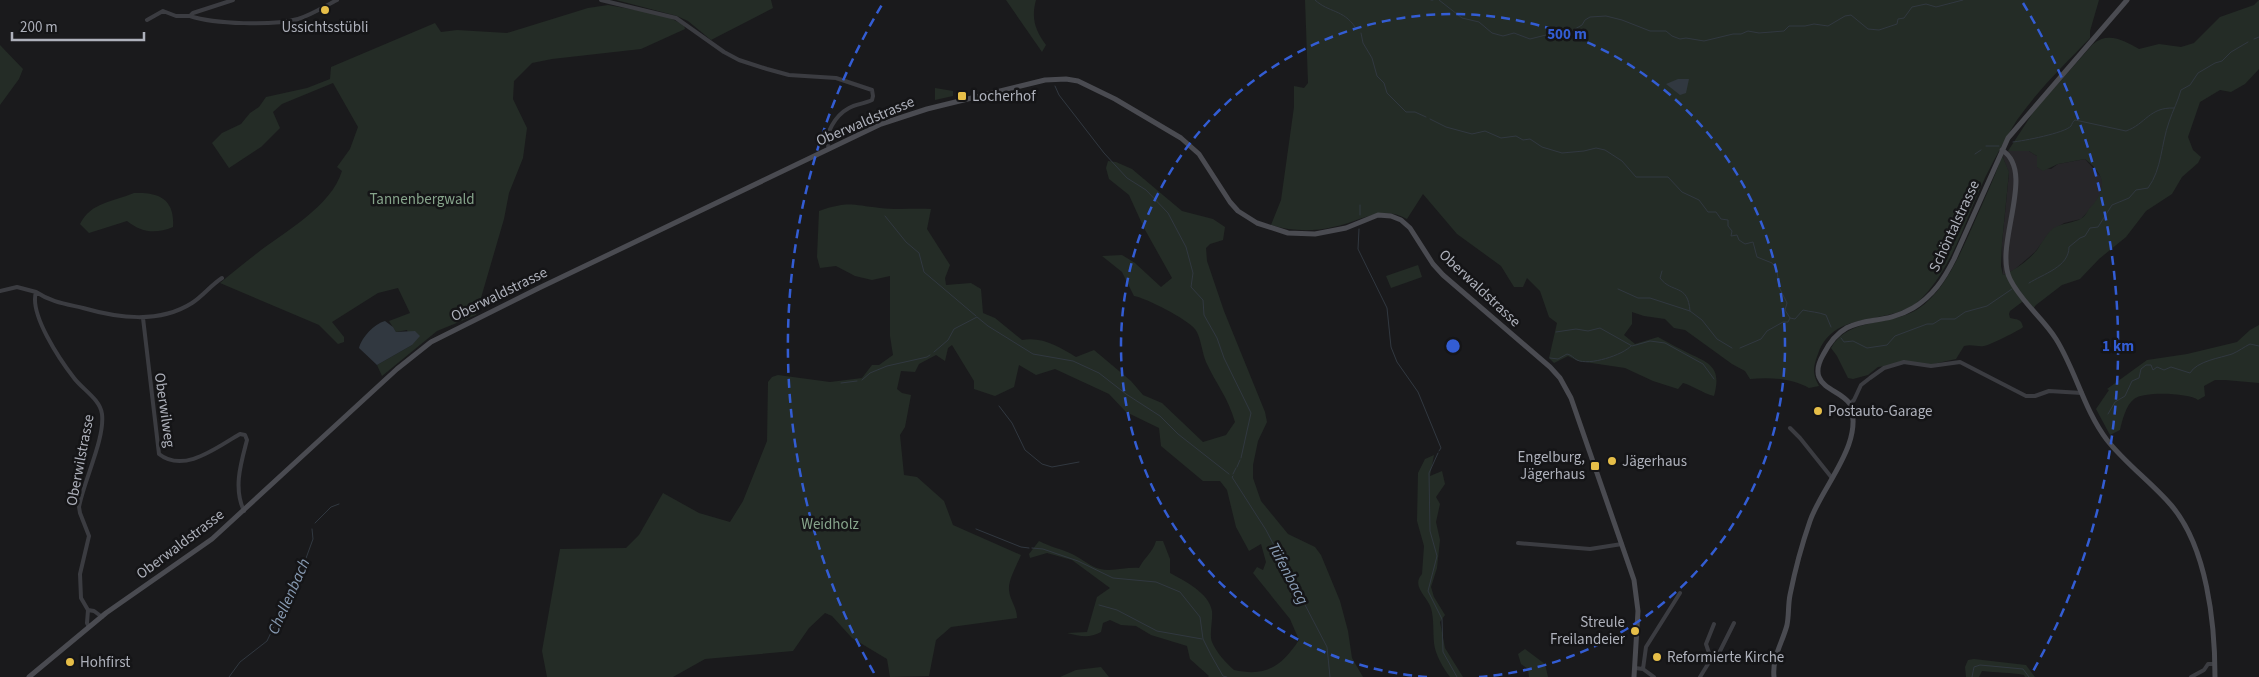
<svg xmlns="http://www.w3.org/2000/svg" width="2259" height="677" viewBox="0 0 2259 677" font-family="'Source Sans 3',sans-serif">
<rect width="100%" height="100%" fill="#1a1a1c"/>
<path fill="#272629" d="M2008,151H2029L2037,156V167L2051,169L2058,164L2085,159L2101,177L2104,188L2097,202L2081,219L2064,223L2051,231L2035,252L2014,270L2003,275L2002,243L2009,173L2002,155Z"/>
<path fill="#242c26" d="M616,0H771L773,8L711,40L688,21L677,16Z
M1006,0H1036C1031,18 1035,30 1046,45L1042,52Z
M1305,0H2099L2090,31V38C2065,64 2038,90 2017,120C2008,134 1999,151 1991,166C1968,209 1957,261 1923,297C1893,329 1835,306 1818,354C1813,367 1812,373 1819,386L1809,388C1791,378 1769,377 1750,379L1745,371L1732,364L1685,330L1674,328L1665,319L1644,316L1632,312V324L1624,335L1635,344L1658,337C1669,343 1680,349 1690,354C1713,364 1721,370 1714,396C1702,393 1694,386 1683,383L1678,389L1653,381L1625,368L1578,361L1568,356L1554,363L1549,358L1557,323L1549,317L1540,291L1527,278L1523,287H1514L1501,266L1457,234L1423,194L1407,219C1382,204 1359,222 1333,227C1312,232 1291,231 1271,225L1281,200L1294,107V86L1304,88L1308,83Z
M2259,0V69L2245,84L2231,92L2220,90L2200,102L2188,137L2193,150L2201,157L2198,163L2182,177L2172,194L2146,211L2126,237L2099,259L2080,279L2062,285L2036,305L2033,309L2022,302L2010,311L2009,314L2010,318C2017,320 2021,318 2023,327C2022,329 1988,346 1984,346C1977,347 1972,344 1964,346L1956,359L1924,366L1904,364L1878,367L1868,375L1853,379L1848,378L1837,356L1831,348C1849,316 1890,327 1918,309C1949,289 1967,237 1982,205C1989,188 1997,172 2002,155L2009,172L2002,243L2001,266L2003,275C2015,270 2028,261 2037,250C2041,244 2045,237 2050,231C2060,222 2073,224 2082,218C2085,216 2087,212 2089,209C2107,190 2107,176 2085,159L2058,164L2043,171L2037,167V156L2029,151H2008L2034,111L2093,44C2108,31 2125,41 2139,49L2159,44L2181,47L2194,43L2220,17L2254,5Z
M608,5L664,15L684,25L685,29L641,49L552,59L532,63L514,81L513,99L527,128L523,158L509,193L504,219L476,315L437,331L382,376L377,365L412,345L407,330L396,332L389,321L410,313L398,288L378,293L332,322L344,337V342L338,344L319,325L220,283C232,273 244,263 256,254C284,232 331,207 342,171L337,167L350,149L358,127L333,83L282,104L273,112L280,128L261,147L229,168L212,143L222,133L241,124L250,113L259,107L266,97L307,88L330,79L331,67L435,23L441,32L457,30L507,33L588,8Z
M0,45L23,69L19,79L0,105Z
M935,88L953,91V96L935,100Z
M1108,161L1116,162L1132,169L1182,211L1213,219L1225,227L1223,240L1210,244L1206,248L1207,261L1224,311L1265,412L1267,422L1258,441L1253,465V478L1261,501L1288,534L1315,547L1321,555L1340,601L1348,631L1352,658L1363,677H1208L1209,676L1190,659L1187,646L1151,635L1136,626L1121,625L1110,620L1103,623L1101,632C1088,639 1080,636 1067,633L1087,632L1097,597L1110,588L1072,560L1047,553L1030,558L1029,554L1039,541C1050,547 1062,549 1072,554C1081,558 1091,567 1100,569C1112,572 1126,567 1139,568C1144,558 1153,552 1156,541H1163L1170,559V573C1185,581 1209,593 1212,611C1213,621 1209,634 1212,642C1216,652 1226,663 1234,670C1266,677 1281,667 1299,640L1290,619L1253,573L1257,567L1263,570L1266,562L1261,544L1249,551L1236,527L1227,490L1220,481H1203L1161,446L1159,428L1126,412L1109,394L1055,369L1036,375L1019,365L1014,387L995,396L974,389V381L952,345L948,348L945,361L936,355L919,364L915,372L901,371L897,389L902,393L911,395L905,427L900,435L904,475L917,477L944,501L953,525L1021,555C1017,565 1008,580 1009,590C1010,601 1017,607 1017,618L951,627L936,640L929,676L890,677L887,659L852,638L832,616L825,613L809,628L793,651L705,659L673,677H547L542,651L560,549L626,548L639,535L663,493L699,513L730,522L743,501L767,441L768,382L772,377L778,375L830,382L862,378L872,365H879L893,355L890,336V276L872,280L855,276L836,266L820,268L817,257L819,211C849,201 851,205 880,208C897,210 915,208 931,209L927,229L950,265L945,278L946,285L971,283L981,289L983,313L995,318L1022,340C1042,336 1060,347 1076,357L1094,350L1131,381L1143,395L1162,403L1203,442L1226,435L1235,422C1228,397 1216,384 1206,362C1202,353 1201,337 1195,329C1187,319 1146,298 1134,296L1122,272L1102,256L1122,255L1135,263L1161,287L1172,278L1144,228L1129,195L1109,179L1106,168Z
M134,193C159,192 175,199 173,227C156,234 142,233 127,221L89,233L80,224C91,202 113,202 134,193Z
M1418,265L1422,277L1391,288L1386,276Z
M2259,325V383L2225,380H2215L2204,386L2205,396L2198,400C2189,393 2144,391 2134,399C2126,405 2122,421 2120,430L2110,435L2096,409L2109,390L2107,389L2147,360L2187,354L2237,342L2250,330Z
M1434,455L1430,476L1442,471L1445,484L1436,497L1440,504L1436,522L1440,540L1437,568L1431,587L1434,597L1445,615L1440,622L1445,648L1463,677H1450C1443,668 1435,654 1434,643C1433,632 1434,618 1431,608C1427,596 1411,586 1422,574L1424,546L1417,521L1418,473L1425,459Z
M1525,649L1545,664L1548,677H1529L1528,669L1521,664L1518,654Z
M1974,659L2026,665L2035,677H2025L2024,675C2010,672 1996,673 1982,671L1979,677H1966L1965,667L1968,660Z
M1101,667L1109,677H1060L1076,670Z"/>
<path fill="#313840" d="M1678,79H1689L1686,93L1680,95L1666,84Z
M385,321L393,327L396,332L415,331L420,336L412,345L377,365L359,348C362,337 374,324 385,321Z"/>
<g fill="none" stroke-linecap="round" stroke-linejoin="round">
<path stroke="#313840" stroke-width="1" d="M1315,0C1329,13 1343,9 1355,27
M1431,0H1433
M1439,0L1462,18L1479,22L1492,33L1503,36L1514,33L1530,39L1558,32L1568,33L1582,25L1585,20L1590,17L1606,16L1622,20L1650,31H1666L1672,36L1680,39L1686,38L1704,41L1733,34H1741L1748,31L1759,33L1784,31L1789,26H1805L1814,24L1828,26L1845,16L1851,15L1868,29L1879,30L1897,24L1898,19L1904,18L1912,7L1926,4L1936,7L1963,0
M1361,33L1363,43L1372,58L1377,76L1384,83L1387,93L1406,112H1415L1426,117
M2254,39L2259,37
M1055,86L1059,95L1104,153L1127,178L1146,190L1168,213L1186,247L1193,273L1191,287L1203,300L1204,315L1217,338L1224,358L1251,413L1241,458
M1430,119L1446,127L1472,134L1485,131L1501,138L1516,136L1523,140L1530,139L1542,147L1562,153L1584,151L1596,148L1605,150L1622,161L1636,177H1668L1682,192L1699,200L1708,212H1716L1721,219L1728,220V226L1732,231L1731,236L1737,235L1739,240L1745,244L1753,242L1757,257L1772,263L1777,270L1779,287L1787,303L1785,310L1790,318L1795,319L1803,310C1811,312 1818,312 1826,315L1831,327
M2013,142C2023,141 2065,133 2071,126C2072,124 2073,121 2075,120L2126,131C2146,124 2149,107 2174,108
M1986,146H1999
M1975,154L1981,150
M1360,215V205
M885,216L906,242L919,253L924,272L976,316
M1359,229L1358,249L1387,308L1391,347L1397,362L1418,392L1441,448L1439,451
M1662,271L1660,278C1672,294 1688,283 1690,311
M2029,283C2043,274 2069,267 2069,247L2080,238L2085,236L2090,228L2098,227L2112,205L2129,198L2136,190L2148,188C2162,169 2161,144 2169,122C2173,110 2178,101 2181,90L2190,85L2198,73L2215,63L2222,61L2231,52L2248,42
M1618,289L1638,298H1650L1690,311L1702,320L1717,339L1732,348
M1556,332L1576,329L1588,331L1600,328L1632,346L1650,341L1665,343L1703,364L1714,379
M1841,338L1844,342L1853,341L1867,348L1887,345L1895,336L1927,324H1933L1941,319H1955L1965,312L1987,306L2012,289
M1740,348L1761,339L1767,331L1783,322H1788L1790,318
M934,352L948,340L954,329L977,317L988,326L1033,354L1073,361L1099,373L1126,394L1160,416L1178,434L1229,474
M1550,358L1558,359L1567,354C1572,355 1573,358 1577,360C1589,366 1623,355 1631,346
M862,380L870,373L887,366L927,357L930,355
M841,383L857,381
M999,406L1012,423L1025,450L1042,464L1052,467L1079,462
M2108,414L2115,402L2125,396L2132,381L2139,378L2141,369L2146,365H2151L2153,370L2157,367L2164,370L2171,367L2190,373C2197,361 2220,358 2232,354C2239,351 2244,347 2250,344L2259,346
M1438,453L1429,473L1430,531L1437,556L1428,591L1442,619L1443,652L1457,677
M1237,467L1240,460
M1233,474L1236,468
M1233,476L1232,477L1266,530L1327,647L1330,677
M315,523L331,507L339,504
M976,529L1021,547L1029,548
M1032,548L1043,549L1078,561L1113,578L1156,582L1180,592L1200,617L1203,639L1211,655L1223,676L1227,677
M1099,605L1117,610L1157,631L1202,639
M229,677L240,662L267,641L305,561L313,539L312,529
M1972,677L1974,667L1980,665L2023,669L2029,677"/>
<path stroke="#3b3c41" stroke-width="4" d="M233,0L193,13L190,16C214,24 273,26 298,19C312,15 325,6 337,0
M601,0L676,18L724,52L739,60L767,69L789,75L836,78L872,90L873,96L872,100C864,104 856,104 849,108C836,115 823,134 829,149
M147,20L163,11L176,16H190
M0,291L17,287L36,292C29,314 60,360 74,378C82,389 100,399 102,414C105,439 84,480 79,507L80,513L89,536L80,574L81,598L88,610L94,611L102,617
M36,292C51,302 66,304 83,308C118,318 159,324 192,303C203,296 211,285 222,278
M143,318L159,454C184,474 217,447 240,434L245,435L247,440C241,463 233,488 244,511
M1850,404L1854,400L1861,385L1870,378L1884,368L1904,362L1931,366L1960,362L2026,396H2035L2049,391L2082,393
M1790,428L1800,438L1832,478
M1518,543L1590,549L1622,544
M88,610L87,623L89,627
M1711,662L1717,657L1734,623
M1635,668L1643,669L1646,647L1680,593
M1643,669L1654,677
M1700,677L1711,659L1706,644L1714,624
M2191,677L2204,670L2208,664H2215"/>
<path stroke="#4a4b51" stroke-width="5" d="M2002,150C2037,172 1993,245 2010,279C2021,302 2043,318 2056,339C2076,371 2084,410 2107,440C2126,464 2151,482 2171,505C2207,547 2215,623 2215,677
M29,677L106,613L212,539L397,369L431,342L539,288L881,124L927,109L1045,80L1066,79L1078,81L1115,99L1181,138L1199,154L1230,202L1238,211L1257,223L1288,233L1315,234L1346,228L1378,215L1391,216L1401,220L1410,228L1433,264L1443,275L1550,367L1560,378L1571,398L1634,580L1638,611L1634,677
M1774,677C1772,657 1782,644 1787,625C1789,615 1788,605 1790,595C1795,570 1802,544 1810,521C1822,486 1865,443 1850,404C1842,392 1824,390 1819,377C1816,369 1819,362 1823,355C1847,308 1876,330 1913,308C1933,296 1944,279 1954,259L2008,138L2127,0"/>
</g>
<g fill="none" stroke="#335dd4" stroke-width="2.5" stroke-dasharray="9 6">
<path d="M1427 677A332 332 0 1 1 1479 677"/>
<path d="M874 673A665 665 0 0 1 883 3M2023 3A665 665 0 0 1 2032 673"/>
</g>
<g fill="#e6be48" stroke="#151517" stroke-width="2">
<circle cx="325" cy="10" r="5"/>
<rect x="957" y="91" width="10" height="10" rx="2.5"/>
<circle cx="1818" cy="411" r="5"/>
<circle cx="1612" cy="461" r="5"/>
<rect x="1590" y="461" width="10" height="10" rx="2.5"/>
<circle cx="1635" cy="631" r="5"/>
<circle cx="1657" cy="657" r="5"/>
<circle cx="70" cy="662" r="5"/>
</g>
<g text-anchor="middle" stroke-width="5" stroke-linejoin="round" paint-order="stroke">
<g font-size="15" fill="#aeb1bb" stroke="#151517" text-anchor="start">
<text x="325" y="32" text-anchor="middle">Ussichtsstübli</text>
<text x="972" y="101">Locherhof</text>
<text x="1828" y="416">Postauto-Garage</text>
<text x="1585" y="462" text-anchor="end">Engelburg,<tspan x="1585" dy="17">Jägerhaus</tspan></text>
<text x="1622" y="466">Jägerhaus</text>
<text x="1625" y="627" text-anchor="end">Streule<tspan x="1625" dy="17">Freilandeier</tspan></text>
<text x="1667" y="662">Reformierte Kirche</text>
<text x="80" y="667">Hohfirst</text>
</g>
<g font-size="15" fill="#aeb1bb" stroke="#151517">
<text transform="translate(865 121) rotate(-23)" y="5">Oberwaldstrasse</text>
<text transform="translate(1954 226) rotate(-65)" y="5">Schöntalstrasse</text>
<text transform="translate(1480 288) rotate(43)" y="5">Oberwaldstrasse</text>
<text transform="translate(499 294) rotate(-26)" y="5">Oberwaldstrasse</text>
<text transform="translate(165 410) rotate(82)" y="5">Oberwilweg</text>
<text transform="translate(80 460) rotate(-79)" y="5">Oberwilstrasse</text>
<text transform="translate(180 544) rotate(-37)" y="5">Oberwaldstrasse</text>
</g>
<g font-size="15" fill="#86a48b" stroke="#151517">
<text x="422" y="204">Tannenbergwald</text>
<text x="830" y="529">Weidholz</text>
</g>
<g font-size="16" font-style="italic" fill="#889bb3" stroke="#151517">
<text transform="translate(1289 573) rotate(62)" y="6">Tüfenbacg</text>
<text transform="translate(288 596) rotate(-66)" y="6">Chellenbach</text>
</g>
</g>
<circle cx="1453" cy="346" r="8" fill="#335dd4" stroke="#151517" stroke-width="2.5"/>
<g font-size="15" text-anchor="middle" font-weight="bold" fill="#335dd4" stroke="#151517" stroke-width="5" stroke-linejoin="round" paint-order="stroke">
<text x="1567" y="39">500 m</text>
<text x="2118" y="351">1 km</text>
</g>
<path d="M12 32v8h132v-8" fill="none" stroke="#aeb1bb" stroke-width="2.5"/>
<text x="20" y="32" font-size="15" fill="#aeb1bb" stroke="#151517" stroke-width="4" paint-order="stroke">200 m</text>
</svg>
